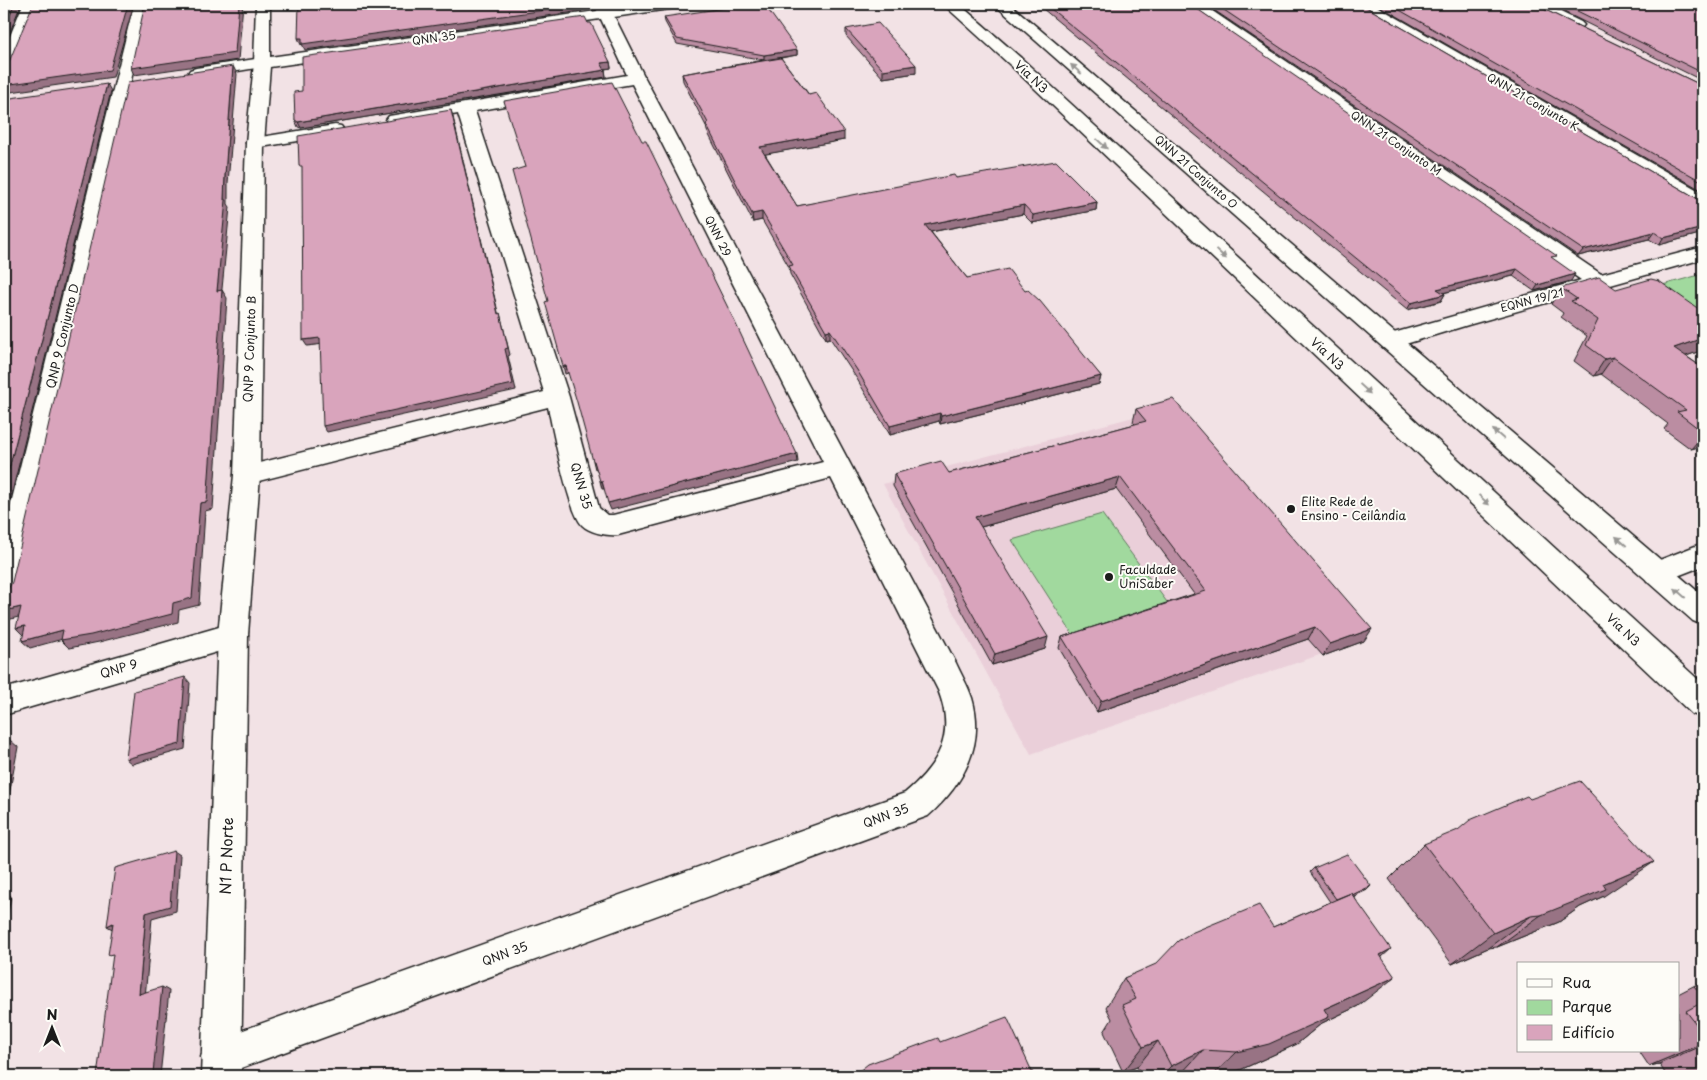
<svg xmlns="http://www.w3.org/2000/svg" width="1707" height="1080" viewBox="0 0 1707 1080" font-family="'Playpen Sans',sans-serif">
<rect width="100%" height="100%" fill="#f2e2e5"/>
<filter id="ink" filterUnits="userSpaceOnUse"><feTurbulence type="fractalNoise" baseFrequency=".02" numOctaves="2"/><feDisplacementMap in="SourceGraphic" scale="10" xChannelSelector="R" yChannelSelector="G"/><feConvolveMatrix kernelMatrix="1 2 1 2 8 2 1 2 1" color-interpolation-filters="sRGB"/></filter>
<g filter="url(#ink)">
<path fill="#eacfd9" d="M1167,408L1366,639L1031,754L883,484Z"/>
<path fill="#a1d99e" stroke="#5e7a5d" d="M1703,274V330L1644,290Z
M1102,514L1178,617L1082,649L1012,540Z"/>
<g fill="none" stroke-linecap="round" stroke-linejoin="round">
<g stroke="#1c1c1c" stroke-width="3">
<path id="minor" d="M23,4H37L12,71L10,74L4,76V51Z
M134,4H148L18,589L14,597L4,600V532Z
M594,4H608L645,78L956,663C961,674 968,686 972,698C986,745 963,785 928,816L219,1076L207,1071L201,1057L207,1043L905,793C939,764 956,735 938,690L831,478L618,535C607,536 590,533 582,525C568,510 553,431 548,407L247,484L238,482L234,475L238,468L247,466L544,392L458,114L395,125L389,124L386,120L389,116L395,115L627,75ZM632,84L823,462L613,515H607L599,508L569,397L475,111Z
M1186,4H1202L1601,274L1703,247V259L1468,325L1399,346L1391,348L1383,346L1380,341L1383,336L1581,280L1188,7Z
M1356,4H1373L1703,193V207L1696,205L1358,7Z
M1526,4H1544L1581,22L1584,25L1581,28H1571L1528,7Z
M262,58L268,60L270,63L268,66L196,78L190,76L188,73L190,70L196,68Z
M335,125L341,126L344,130L341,134L255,148L249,147L246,143L249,139L255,138Z
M1703,543V566L1657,584L1647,581L1643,573L1647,565Z
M233,623L244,626L248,635L244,644L4,715V689Z"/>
</g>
<g stroke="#1c1c1c" stroke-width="3">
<path id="tertiary" d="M256,4H270V57L646,4H683L681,7L676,8L270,67L264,143L260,475L248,635L241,1076H201L218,635L234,475L246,143L254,63Z"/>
</g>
<g stroke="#1c1c1c" stroke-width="3">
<path id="secondary" d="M943,4H959L1021,58L1703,684V717L1692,714L1009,64Z
M994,4H1010L1703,596V625L1693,621Z"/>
</g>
<use href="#minor" fill="#fdfcf7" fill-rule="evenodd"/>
<use href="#tertiary" fill="#fdfcf7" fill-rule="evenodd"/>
<use href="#secondary" fill="#fdfcf7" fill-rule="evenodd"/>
</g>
<path fill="#bb8da2" stroke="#1c1c1c" d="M1037,4H1190L1554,260L1571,281L1534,291L1513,276L1443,293L1445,294L1441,301L1407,310Z
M1205,4H1361L1700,200L1703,201V233L1659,245L1649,239L1578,256Z
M1376,4H1533L1703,86V191Z
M1548,4H1703V81Z
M664,17L797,50V55L781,58L844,140L765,154L797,206L956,178L1097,202L1096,210L1032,223L1023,214L931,232L967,278L1025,291L1101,376L1099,384L940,424L939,421L890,435L857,379L830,338L826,339L790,274L789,267L762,220L753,222L707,131L706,126L683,81L682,74L764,60L677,44L665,22Z
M588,23L610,62L611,68L605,69L606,77L301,128L298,127L295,120L302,91Z
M846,29L916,73L883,78L846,36Z
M1561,288L1703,350L1686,356L1703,368V451L1698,447L1691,449L1664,429L1668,424L1601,374L1594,376L1574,361L1587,336L1561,317L1563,313L1551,304Z
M1136,409L1364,641L1323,656L1308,639L1097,712L1059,648L1062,637L1194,594L1116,489L981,527L1045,649L992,665L893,486L894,474L949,473L1087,437L1135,424L1133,422Z
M1424,844L1604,896L1580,907L1559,922L1497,947L1488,948L1452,964L1389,879Z
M1314,868L1367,890L1354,896L1382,958L1358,1006L1322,1023L1297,1044L1240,1070L1215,1076H1142L1137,1067L1123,1072L1104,1032L1112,1019L1106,1007L1124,978L1273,927L1330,902L1310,872Z
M1703,981V1076H1667L1659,1064L1649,1066L1639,1051H1678V994Z"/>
<path fill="#987384" stroke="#1c1c1c" d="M14,4H21L4,47V29Z
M128,4H134L113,77L4,93V85Z
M239,4H243L238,60L134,75L131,68Z
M289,4H300L301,8L291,9Z
M581,5L582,11L305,50L302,44L301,45L298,38Z
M797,50V55L764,60V55Z
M610,62L611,68L603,69L601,63Z
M916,65V73L883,78V70Z
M233,66L237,74L228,183V204L230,207L221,299L217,291L224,200L225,175Z
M605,70L606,77L301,128L298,122Z
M107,84L111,91L4,525V488Z
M451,110L453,117L500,321L498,314Z
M844,132V140L761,155L760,147Z
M1097,202L1096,210L1032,223L1033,215Z
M1024,205L1023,214L925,233V225Z
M762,212V220L753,222L752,214Z
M1703,228V233L1659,245L1663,238Z
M1654,232L1649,239L1578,256L1583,250Z
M1517,269L1513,276L1434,295L1437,289Z
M1575,274L1571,281L1534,291L1538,285Z
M222,290L227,298L213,509L205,511L199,605L179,610L178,622L99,642L69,648L61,640L173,603L200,503Z
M1445,294L1441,301L1407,310L1411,303Z
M500,313L510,355L508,356L516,390L327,432L323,426L505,349Z
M830,330V338L826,339V331Z
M320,338L324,344L307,346L303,340Z
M1703,338V350L1661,365L1674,348Z
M1613,357L1601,374L1594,376L1605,359Z
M563,366H566L568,373L565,374Z
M1101,376L1099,384L940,424L941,416Z
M940,413L939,421L890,435V426Z
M1703,435V441L1698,447L1691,449Z
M797,454L798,462L611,510L608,503Z
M593,461H594L597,468L595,469Z
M1120,477L1116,489L974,529L975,517Z
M600,481H602L604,489H602Z
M21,607L29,614L4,621V611Z
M25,626L24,636L16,628Z
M1315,627L1308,639L1097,712L1101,701Z
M1372,629L1364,641L1323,656L1330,644Z
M63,630L70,637L30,648L22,641Z
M1048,637L1045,649L992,665L995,654Z
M185,677L190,683L185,749L132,764L126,759Z
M4,735L18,747L4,822Z
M174,851L180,855L176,911L152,918L145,998L139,994L146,913Z
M1654,862L1604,896L1580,907L1559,922L1497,947L1541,915L1603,884Z
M1371,886L1367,890L1333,906L1337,901Z
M4,891L11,896L4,935Z
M1531,916L1488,948L1452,964L1493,933Z
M113,923L114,930L107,926Z
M1391,949L1356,980L1380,955Z
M1395,977L1358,1006L1322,1023L1297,1044L1240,1070L1215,1076H1212L1237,1052L1324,1009Z
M162,987L169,991L160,1076H143Z
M1158,1041L1137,1067L1123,1072L1143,1047Z
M1703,1043V1045L1659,1064L1649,1066Z
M1203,1050L1179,1076H1161L1171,1066Z"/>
<path fill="#d9a4bc" stroke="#1c1c1c" d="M4,4H14L4,29Z
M33,4H128L110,70L4,85V69H6Z
M145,4H239L235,53L131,68Z
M299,4H581V5L302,44V38H298Z
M751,4H764L797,50L764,55L677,39L664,17Z
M1045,4H1190L1557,256L1551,257L1575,274L1538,285L1517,269L1437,289L1445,294L1411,303Z
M1215,4H1361L1700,200L1703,201V228L1663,238L1654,232L1583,250Z
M1389,4H1533L1703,86V182Z
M1563,4H1703V73Z
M585,17L588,23H591L610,62L601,63L605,70L298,122L295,120L294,92L302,91V57Z
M878,23L916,65L883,70L846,29Z
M781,58L809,95L816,93L844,132L760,147L797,206L954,175L956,178L1056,161L1097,202L1033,215L1024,205L925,225L967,278L1008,269L1025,291L1028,290L1040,301L1101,376L941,416L940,413L890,426L857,370L830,330L826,331L789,266L793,265L762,212L752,214L706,124L708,123L682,74Z
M233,66L225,175L224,200H226L217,291L222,290L208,491L207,502L200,503L192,598L173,603L172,614L91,635L61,640L63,630L22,641L25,626L16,628L21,607L4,611V592L7,591L12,582L128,82Z
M612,82L642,141H646L734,320L797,454L608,503L602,481H600L594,461H593L577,402L566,366H563L545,302L548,301L512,171L525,167L504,101Z
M107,84L4,488V99Z
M451,110L498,314L500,313L508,348L505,349L513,384L323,426L320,338L303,340L302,166H299L298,136Z
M1599,277L1616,289L1651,279L1659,281L1703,312V338L1674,348L1703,368V432L1677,412L1686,410L1613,357L1605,359L1586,345L1598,320L1571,301L1577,299L1561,288Z
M1173,399L1372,629L1330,644L1315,627L1101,701L1062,637L1206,591L1120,477L975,517L1048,637L995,654L894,474L941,461L949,473L1087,437L1146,421L1136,409Z
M185,677L180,744L126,759L134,691Z
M1580,781L1654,862L1603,884L1606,889L1541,915L1531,916L1493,933L1424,844L1458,830L1470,820L1527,796L1530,799Z
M174,851L170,906L146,913L139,994L162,987L153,1073L143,1076H97L113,954L108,955L113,923L107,926L115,868Z
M1347,854L1371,886L1352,895L1351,893L1336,899L1314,868Z
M1351,893L1391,949L1380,955L1395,977L1324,1009L1329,1017L1269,1044L1237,1052L1203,1050L1171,1066L1158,1041L1143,1047L1122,1005L1136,999L1124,978L1156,964L1178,941L1191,933L1259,905L1273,927Z
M1703,981V997L1694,986Z
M1703,1002V1033L1686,1011Z
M1007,1017L1034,1076H853L868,1064L938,1038L940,1042Z"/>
<defs><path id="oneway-solid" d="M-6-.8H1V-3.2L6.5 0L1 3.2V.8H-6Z" transform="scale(1.25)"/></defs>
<g fill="#989794">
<use href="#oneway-solid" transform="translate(1076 69) rotate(-139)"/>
<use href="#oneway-solid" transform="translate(1102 144) rotate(43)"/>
<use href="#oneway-solid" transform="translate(1221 254) rotate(43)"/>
<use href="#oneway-solid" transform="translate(1365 389) rotate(43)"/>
<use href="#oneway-solid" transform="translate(1498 434) rotate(-139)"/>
<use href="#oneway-solid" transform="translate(1484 500) rotate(43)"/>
<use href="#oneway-solid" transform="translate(1621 541) rotate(-139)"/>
<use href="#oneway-solid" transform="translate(1680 593) rotate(-139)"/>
</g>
</g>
<g fill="#1c1c1c" stroke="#fdfcf7" stroke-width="2">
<circle cx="1291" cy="509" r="5"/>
<circle cx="1109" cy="577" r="5"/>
</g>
<g text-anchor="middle" stroke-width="4" stroke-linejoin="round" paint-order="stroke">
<g font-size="11" fill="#1c1c1c" stroke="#fdfcf7">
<text transform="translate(434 38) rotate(-8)" y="4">QNN 35</text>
<text transform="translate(1533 102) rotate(30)" y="4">QNN 21 Conjunto K</text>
<text transform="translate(1396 143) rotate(34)" y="4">QNN 21 Conjunto M</text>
<text transform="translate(1196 172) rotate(41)" y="4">QNN 21 Conjunto O</text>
<text transform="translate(718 236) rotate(63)" y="4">QNN 29</text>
<text transform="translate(1532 300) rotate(-15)" y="4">EQNN 19/21</text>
</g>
<g font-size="12" fill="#1c1c1c" stroke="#fdfcf7">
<text transform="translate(1031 77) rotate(43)" y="4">Via N3</text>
<text transform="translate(63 336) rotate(-77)" y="4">QNP 9 Conjunto D</text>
<text transform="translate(250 349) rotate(-88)" y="4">QNP 9 Conjunto B</text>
<text transform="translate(1327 354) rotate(43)" y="4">Via N3</text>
<text transform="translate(581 486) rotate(74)" y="4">QNN 35</text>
<text transform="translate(1623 630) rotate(43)" y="4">Via N3</text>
<text transform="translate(119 669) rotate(-17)" y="4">QNP 9</text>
<text transform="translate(886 816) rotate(-20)" y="4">QNN 35</text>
<text transform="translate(505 954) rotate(-20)" y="4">QNN 35</text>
</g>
<g font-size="12" fill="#1c1c1c" stroke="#fdfcf7" text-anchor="start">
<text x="1301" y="506">Elite Rede de<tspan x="1301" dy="14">Ensino - Ceilândia</tspan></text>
<text x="1119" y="574">Faculdade<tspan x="1119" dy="14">UniSaber</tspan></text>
</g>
<g font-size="15" fill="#1c1c1c" stroke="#fdfcf7">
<text transform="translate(227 856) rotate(-88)" y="5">N1 P Norte</text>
</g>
</g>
<rect width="1707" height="1080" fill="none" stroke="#fdfcf7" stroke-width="20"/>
<rect x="10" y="10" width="1687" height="1060" fill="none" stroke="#1c1c1c" stroke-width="2" filter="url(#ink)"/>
<rect x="1517" y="962" width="162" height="90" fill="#fdfcf7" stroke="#a3a29f"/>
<rect x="1527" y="979" width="25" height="8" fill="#fdfcf7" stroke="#a3a29f"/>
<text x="1562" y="988" font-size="15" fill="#1c1c1c">Rua</text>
<rect x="1527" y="1000" width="25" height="15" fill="#a1d99e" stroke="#a3a29f"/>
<text x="1562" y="1012" font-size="15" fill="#1c1c1c">Parque</text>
<rect x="1527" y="1025" width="25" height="15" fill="#d9a4bc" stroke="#a3a29f"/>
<text x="1562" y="1038" font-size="15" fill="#1c1c1c">Edifício</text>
<g transform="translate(52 1028)" stroke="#fdfcf7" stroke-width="4" paint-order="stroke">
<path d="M0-4L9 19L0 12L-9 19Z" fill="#1c1c1c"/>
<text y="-8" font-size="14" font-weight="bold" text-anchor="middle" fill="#1c1c1c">N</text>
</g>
</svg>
